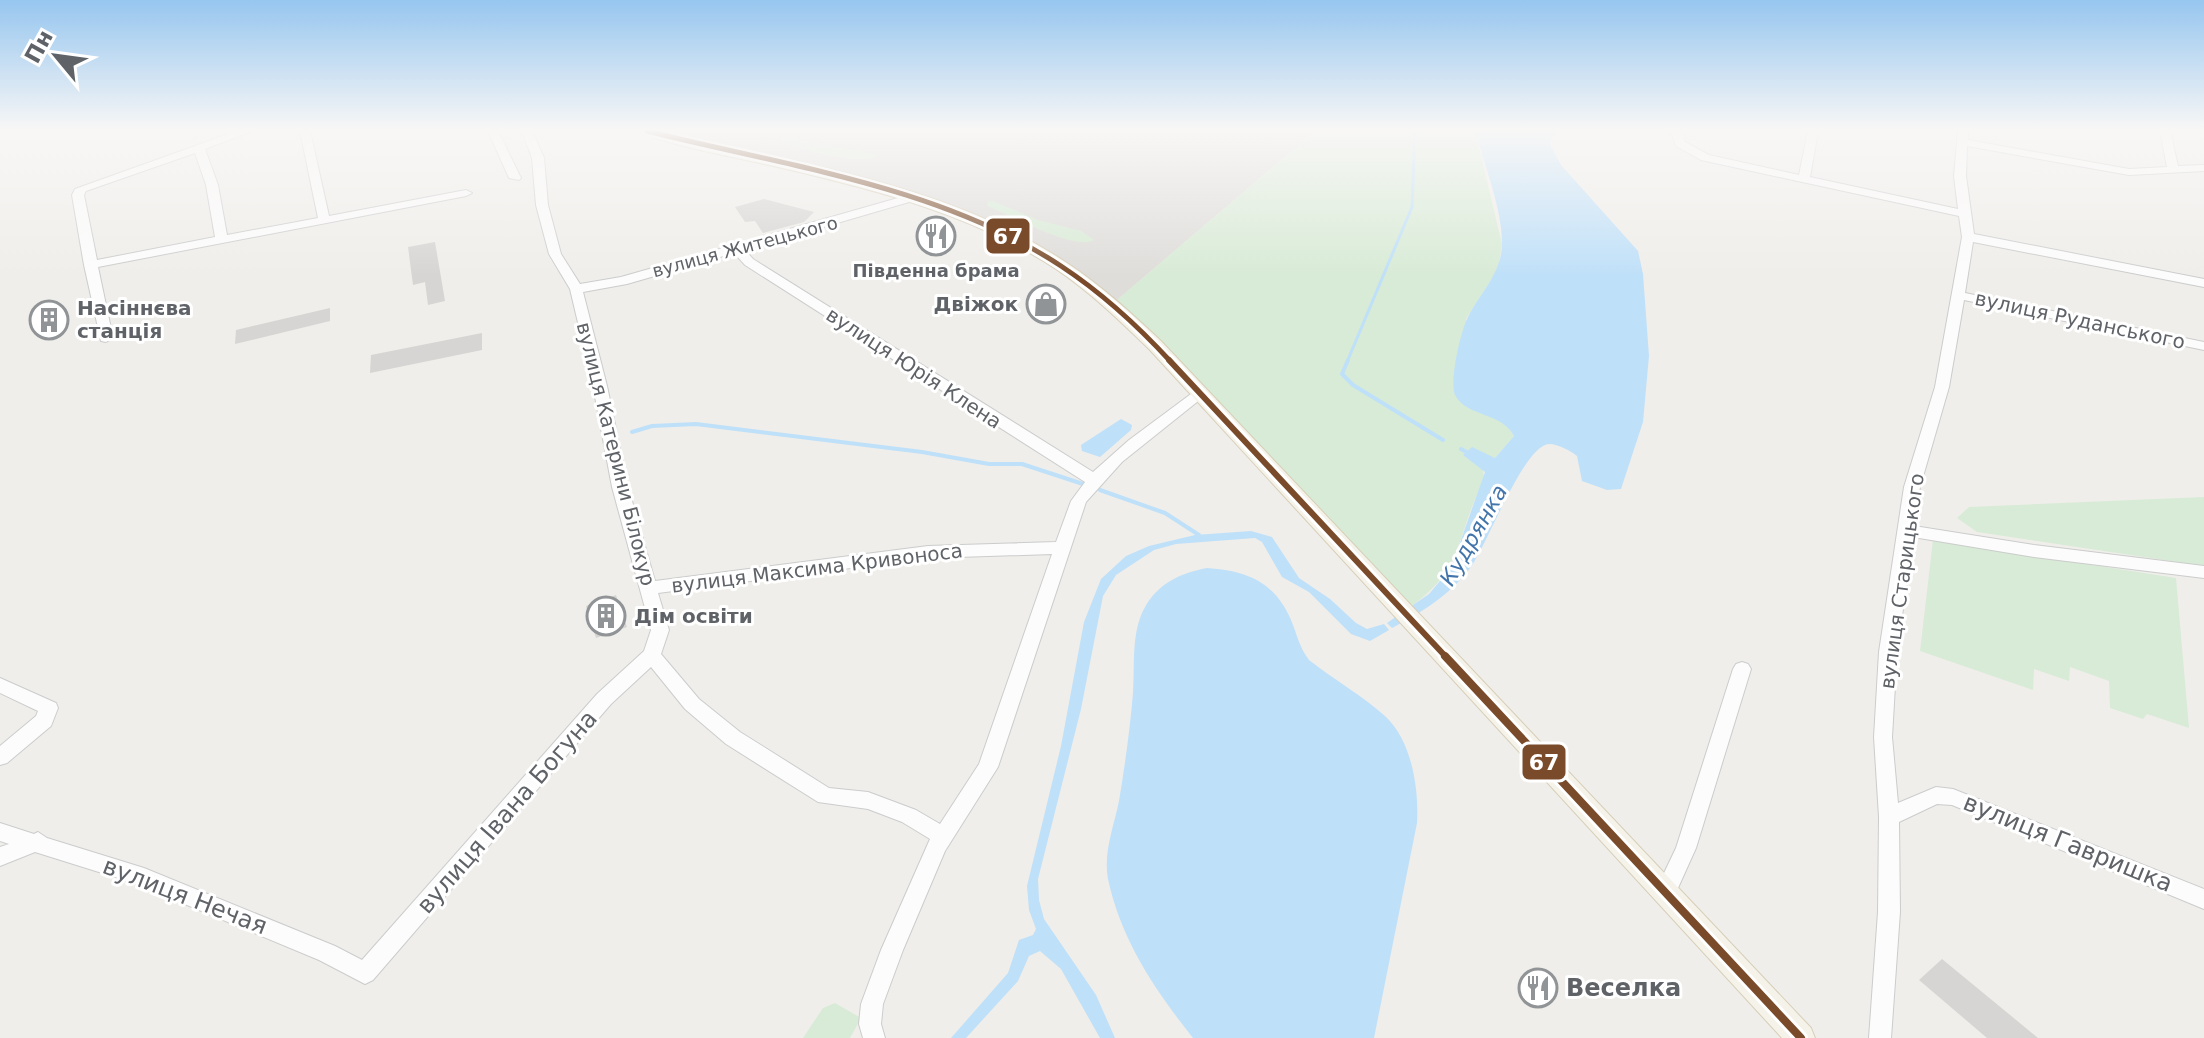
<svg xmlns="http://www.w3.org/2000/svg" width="2204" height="1038" viewBox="0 0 2204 1038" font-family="'DejaVu Sans',sans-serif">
<rect width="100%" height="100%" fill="#efeeea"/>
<path fill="#dfddda" d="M660,131H1315L1116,301L968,215Z"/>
<path fill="#d8ebd6" d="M1315,131H1475L1502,244L1498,269L1466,319L1470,408L1505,422L1514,436L1495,458L1463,455L1483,468L1484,481C1454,536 1467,567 1409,608L1116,301Z
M785,137L875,154L878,156C859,166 799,150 780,141Z
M993,201L1038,220L1081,231L1094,240C1073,251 1011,215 987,206L988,201Z
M2204,497V566L1977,532L1957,518L1969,507Z
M1933,540L2176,578L2189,728L2147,714L2143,719L2110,708L2109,681L2070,667L2069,681L2034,669L2033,690L1920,651Z
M835,1003L861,1018L850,1038H803L823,1008Z"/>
<path fill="#bfe0f9" d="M1475,131H1559L1553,135L1550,144L1561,165L1638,251L1643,274L1649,356L1643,422L1621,489L1607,490L1582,481L1577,456C1571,451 1558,444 1549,444C1523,446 1487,546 1470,568C1449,596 1422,612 1392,628L1387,623L1429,594L1451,568L1485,472L1463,455L1472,447L1495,458L1514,436C1502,412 1466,417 1455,395C1449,381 1461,330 1468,317C1480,293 1501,274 1502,245C1503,211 1484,164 1475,131Z
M1121,419L1132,425L1131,430L1100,457L1082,451L1081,445Z
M1251,531L1272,537L1299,578L1330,599L1356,623L1367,629L1384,624L1389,630L1370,641L1351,634L1309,592L1282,577L1262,542L1255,538L1176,544L1154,550L1116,575L1103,596L1081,709L1038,879L1039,900L1044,919L1096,995L1115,1038H1100L1061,969L1040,951L1029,956L1018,981L966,1038H951L1008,973L1019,940L1033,935L1036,929L1029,910L1027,886L1061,746L1084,622L1101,579L1126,556L1149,546L1195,535Z
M1207,568C1247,571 1274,581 1291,620C1297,634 1299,647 1309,660C1333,679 1363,696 1385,716C1412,741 1419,789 1417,823L1374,1038H1193C1155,990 1121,940 1108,879C1103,853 1114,826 1119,801C1125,765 1130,729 1133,693C1135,667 1131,633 1144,609C1157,584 1180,573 1207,568Z"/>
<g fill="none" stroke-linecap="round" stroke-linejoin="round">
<path stroke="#bfe0f9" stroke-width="3" d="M1347,362L1412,207L1415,131"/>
<path stroke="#bfe0f9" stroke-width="4" d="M1348,360L1342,374L1353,385L1443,440
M632,432L652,426L696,424L922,452L989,464H1022L1083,484
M1461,449L1470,454
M1100,490L1165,513L1199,535"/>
</g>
<path fill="#d6d5d3" d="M764,199L814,212L804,222L763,233L755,221L745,222L735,207Z
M435,242L445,301L428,305L425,282L413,285L408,247Z
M330,308V321L235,344L236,330Z
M482,333V350L370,373L371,355Z
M616,595L627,627L596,638L586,606Z
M1942,959L2038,1038H1987L1919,980Z"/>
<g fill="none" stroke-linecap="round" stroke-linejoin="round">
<g stroke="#cbcccc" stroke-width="2">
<path id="minor" d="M237,131H252L205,149L218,185L227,235L318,218L300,131H310L329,216L466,190L472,193L466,196L98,267L113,338L106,342L101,341L84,265L72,195L75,189ZM195,153L206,185L215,237L97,260L84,195L86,191Z
M488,131H498L521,178L519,180L509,178Z
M522,131H532L544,158L548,205L561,254L580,284L621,277L912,194L918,198L916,200L745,250L753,259L1093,472L1129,440L1195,391L1200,390L1207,394L1122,462L1086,502L998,767L945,851L903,950L883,1004L881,1024L885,1038H863L859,1024L861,1004L881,950L930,839L902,822L868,809L818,802L726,744L685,709L651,667L611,704L373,980L365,984L319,960L134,883L35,852L0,866V847L9,844L0,841V823L34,834L38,832L47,838L144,868L335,946L362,960L597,694L644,651L651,630L612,487L593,386L570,289L549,254L536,205L532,158ZM734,253L745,265L1085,482L1071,501L1056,542L928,546L655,581L628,487L607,386L583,292L627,284ZM1052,554L979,764L940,824L916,810L868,792L829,788L740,732L699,699L661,654L669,630L658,593L928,558Z
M1671,131H1681L1685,142L1709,155L1799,175L1808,131H1818L1810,177L1958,209L1954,176L1958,131H1968V140L2129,169L2167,167L2160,131H2170L2178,166L2204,165V171L2129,175L1967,146L1966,176L1974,234L2204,279V287L1973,242L1965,293L2204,342V350L1964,300L1949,387L1920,487L1914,526L2034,545L2204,566V578L2034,557L1913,537L1897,652L1892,737L1898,803L1936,787L1953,789L2204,889V909L1952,805L1937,804L1899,822L1900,912L1891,1038H1869L1878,912L1879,817L1874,737L1879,652L1904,487L1935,387L1962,237L1959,216L1701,160L1676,146Z
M1742,662L1748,664L1751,669L1696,848L1673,899L1666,902L1659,899L1655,892L1676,848L1733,669L1736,664Z
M0,678L56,703L58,708L51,726L7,763L0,765V746L36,716L38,711L0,693Z"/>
</g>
<g stroke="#d7ceb8" stroke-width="2">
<path id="major" d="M640,131H662C798,164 949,184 1067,263C1102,286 1131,313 1161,341L1811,1028L1815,1038H1782L1149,349C1119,320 1090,292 1056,269C974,215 876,190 782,168C755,161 657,144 640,131Z"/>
</g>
<use href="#minor" fill="#fdfcfc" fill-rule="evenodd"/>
<use href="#major" fill="#f4f2e9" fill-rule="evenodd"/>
<g stroke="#fff" stroke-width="10">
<path id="bus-1-far2" d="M647,131C785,166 940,186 1061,266C1102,293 1138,326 1171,362"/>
</g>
<g stroke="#fff" stroke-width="12">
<path id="bus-1-far1" d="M1169,360L1447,658"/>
</g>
<g stroke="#fff" stroke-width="14">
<path id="bus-1" d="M1445,656L1801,1038"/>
</g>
<use href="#bus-1-far2" stroke="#7a4b2a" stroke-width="5"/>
<use href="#bus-1-far1" stroke="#7a4b2a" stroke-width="6"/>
<use href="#bus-1" stroke="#7a4b2a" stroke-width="8"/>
</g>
<linearGradient id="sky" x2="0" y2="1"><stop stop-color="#97c6ef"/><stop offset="0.47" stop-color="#f8f7f6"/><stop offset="1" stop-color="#f8f7f6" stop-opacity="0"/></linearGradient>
<rect width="2204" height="276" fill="url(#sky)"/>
<defs>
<g id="restaurant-ring" transform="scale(2)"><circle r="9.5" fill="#fff" stroke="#919496" stroke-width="1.5"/><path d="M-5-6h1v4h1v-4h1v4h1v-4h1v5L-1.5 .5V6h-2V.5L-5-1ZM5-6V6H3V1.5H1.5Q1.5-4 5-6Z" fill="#919496"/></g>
<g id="shop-ring" transform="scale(2)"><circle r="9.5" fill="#fff" stroke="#919496" stroke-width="1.5"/><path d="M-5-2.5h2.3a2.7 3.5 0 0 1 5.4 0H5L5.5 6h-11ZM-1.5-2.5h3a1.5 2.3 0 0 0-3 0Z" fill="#919496"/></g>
<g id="building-ring" transform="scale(2)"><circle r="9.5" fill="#fff" stroke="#919496" stroke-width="1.5"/><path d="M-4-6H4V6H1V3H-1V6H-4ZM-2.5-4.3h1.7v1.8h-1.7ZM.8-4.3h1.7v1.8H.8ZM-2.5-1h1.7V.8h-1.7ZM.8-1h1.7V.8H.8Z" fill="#919496"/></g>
</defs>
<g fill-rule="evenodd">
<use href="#restaurant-ring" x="936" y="236"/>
<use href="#shop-ring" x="1046" y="304"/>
<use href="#building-ring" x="49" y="320"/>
<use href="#building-ring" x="606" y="616"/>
<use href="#restaurant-ring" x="1538" y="988"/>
</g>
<g text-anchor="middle" stroke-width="6" stroke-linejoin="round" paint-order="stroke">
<g font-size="18" fill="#5f6368" stroke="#fff">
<text transform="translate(745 247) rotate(-15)" y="6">вулиця Житецького</text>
</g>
<g font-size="18" font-weight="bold" fill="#5f6368" stroke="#fff">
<text x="936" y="277">Південна брама</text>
</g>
<g font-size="20" font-weight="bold" fill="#5f6368" stroke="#fff" text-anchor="start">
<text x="1018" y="311" text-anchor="end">Двіжок</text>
<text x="77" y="315">Насіннєва<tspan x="77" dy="23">станція</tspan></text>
<text x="634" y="623">Дім освіти</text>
</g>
<g font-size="20" fill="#5f6368" stroke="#fff">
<text transform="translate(2080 320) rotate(12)" y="7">вулиця Руданського</text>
<text transform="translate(914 368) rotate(33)" y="7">вулиця Юрія Клена</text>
<text transform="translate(616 454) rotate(76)" y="7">вулиця Катерини Білокур</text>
<text transform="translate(817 568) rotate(-7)" y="7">вулиця Максима Кривоноса</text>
<text transform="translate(1902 581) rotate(-82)" y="7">вулиця Старицького</text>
</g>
<g font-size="22" font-style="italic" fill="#4174aa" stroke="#fff">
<text transform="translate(1473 535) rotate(-60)" y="8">Кудрянка</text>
</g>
<g font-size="24" fill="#5f6368" stroke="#fff">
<text transform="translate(507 812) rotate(-49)" y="8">вулиця Івана Богуна</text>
<text transform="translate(2068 843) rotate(22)" y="8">вулиця Гавришка</text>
<text transform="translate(185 896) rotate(21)" y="8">вулиця Нечая</text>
</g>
<g font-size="24" font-weight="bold" fill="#5f6368" stroke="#fff" text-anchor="start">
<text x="1566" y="996">Веселка</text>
</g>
</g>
<g stroke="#fff" stroke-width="3">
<rect x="985" y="217" width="46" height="38" rx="8" fill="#7a4b2a"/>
<rect x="1521" y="743" width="46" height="38" rx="8" fill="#7a4b2a"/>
</g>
<g font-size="22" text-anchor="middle" font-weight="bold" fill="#fff">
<text x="1008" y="244">67</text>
<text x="1544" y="770">67</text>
</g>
<g transform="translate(56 56) rotate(299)" stroke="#ffffff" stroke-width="6" paint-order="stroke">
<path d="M0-6L14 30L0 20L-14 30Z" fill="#5f6368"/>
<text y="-12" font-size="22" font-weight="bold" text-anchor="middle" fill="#5f6368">Пн</text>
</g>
</svg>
